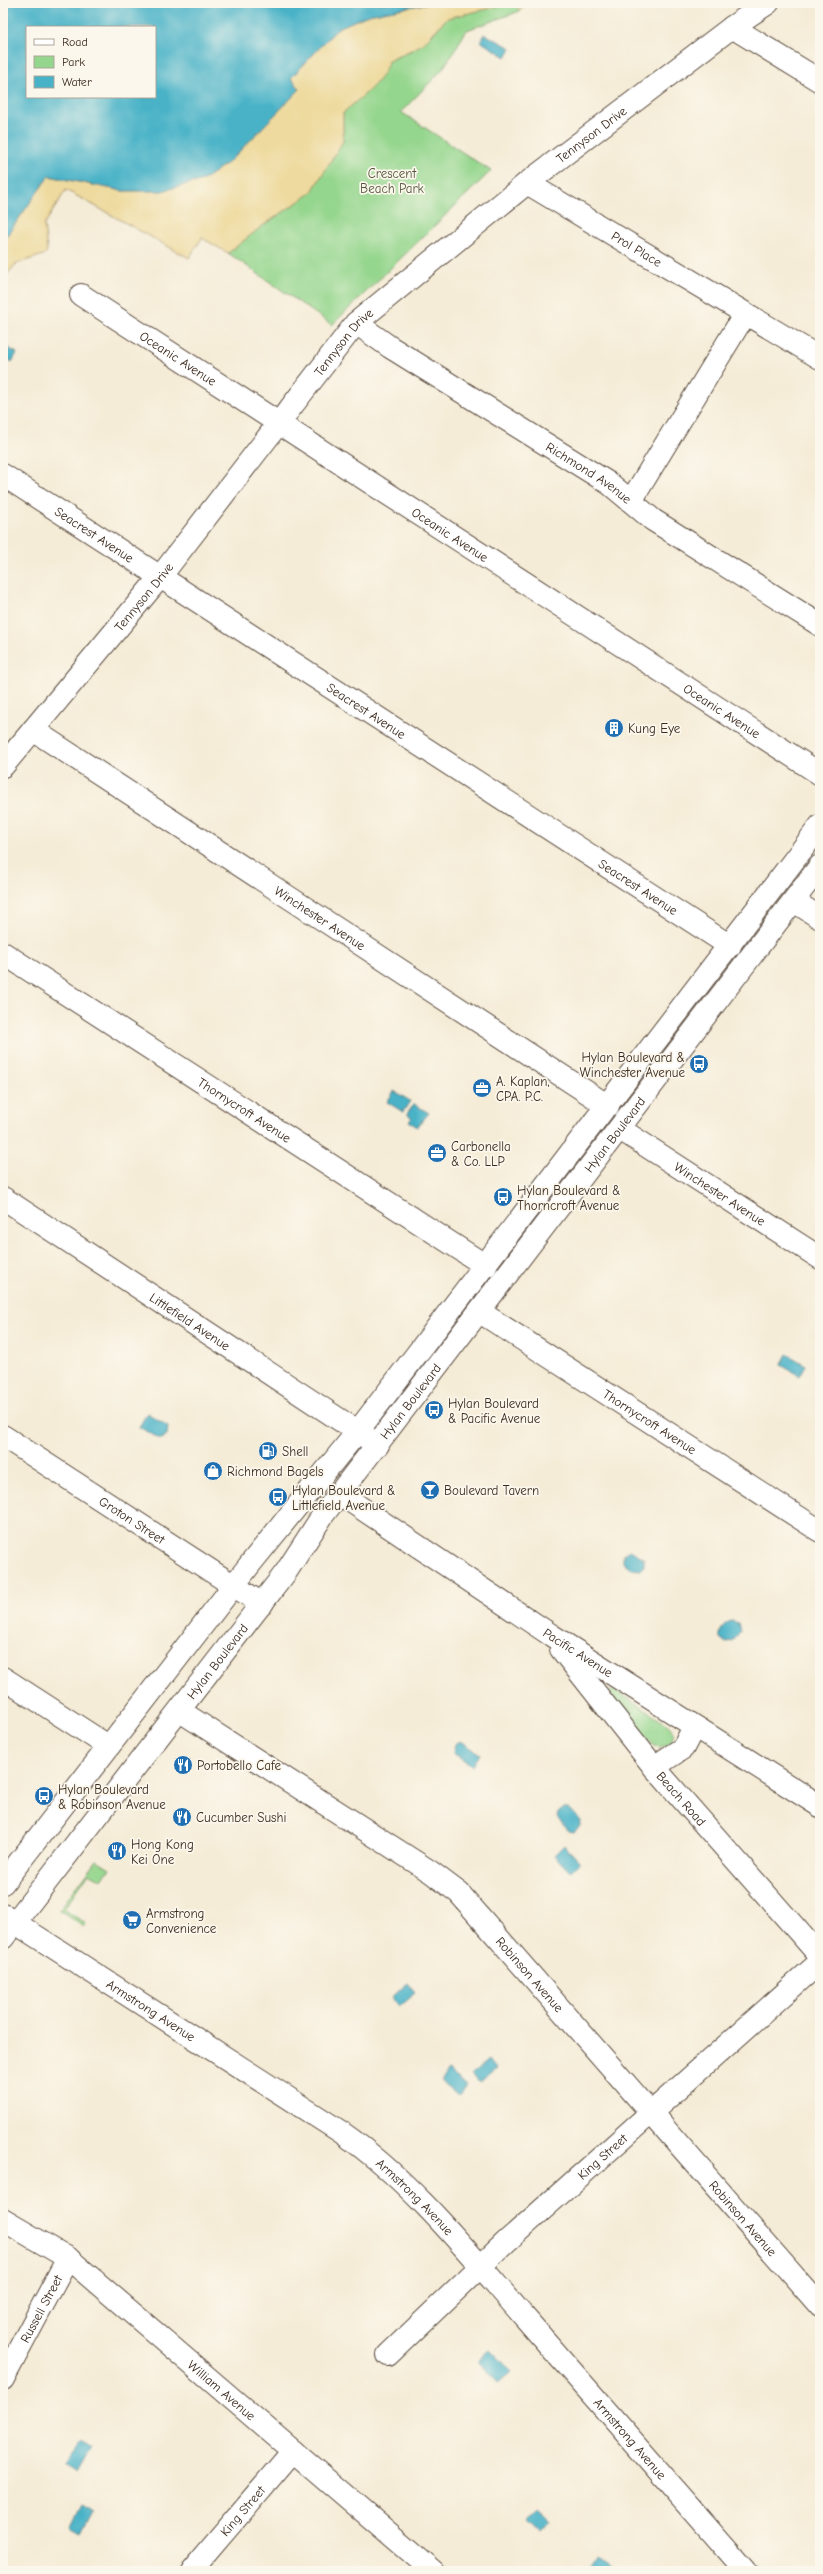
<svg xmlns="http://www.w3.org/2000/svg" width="823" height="2574" viewBox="0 0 823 2574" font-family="'Comic Neue',sans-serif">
<rect width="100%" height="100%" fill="#fbf7ec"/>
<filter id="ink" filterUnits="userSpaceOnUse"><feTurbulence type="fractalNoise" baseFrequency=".025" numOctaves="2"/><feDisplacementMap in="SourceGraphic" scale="8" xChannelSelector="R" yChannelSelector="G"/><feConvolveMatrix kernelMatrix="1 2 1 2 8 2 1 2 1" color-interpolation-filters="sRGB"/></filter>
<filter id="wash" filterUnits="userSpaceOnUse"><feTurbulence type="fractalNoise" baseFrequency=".012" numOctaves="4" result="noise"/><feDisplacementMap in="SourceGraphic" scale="16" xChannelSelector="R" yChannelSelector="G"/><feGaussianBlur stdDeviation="0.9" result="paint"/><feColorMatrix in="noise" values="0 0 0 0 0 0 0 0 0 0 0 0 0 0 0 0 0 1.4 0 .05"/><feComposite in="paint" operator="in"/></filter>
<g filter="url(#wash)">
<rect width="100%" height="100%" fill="#f5ecd7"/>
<path fill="#94d68d" stroke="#688056" d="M515,3L520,11L467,30L442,70L401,112L491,171L332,325L228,253L261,227L311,193L343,141V113L367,91L388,61L409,52L433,34L447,18Z
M611,1690L617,1691L671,1727C680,1738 663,1753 652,1744L611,1700L609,1695Z
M97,1860L110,1868L102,1880L89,1873L64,1909L86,1924L84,1927L59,1910Z"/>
<path fill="#eeda9e" stroke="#94825e" d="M430,3H527L520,11L514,3L447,18L423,44L388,61C384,82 358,99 343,113V141L311,193L261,227L228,253L202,238L189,258L66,190L44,225L47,249L46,254L16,264L3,279V241L49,176L123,191H162L203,180L230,161L300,89L291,78L338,28L368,15Z"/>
<path fill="#48b2c7" stroke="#426e72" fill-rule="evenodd" d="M3,3H430L368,15L338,28L291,78L300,89L230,161L203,180L162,191H123L49,176L3,241ZM27,27H155V97H27Z
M485,34L511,48L506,57L483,43L481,41Z
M3,345L17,353L12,362L3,356Z
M394,1091L410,1101L403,1112L387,1102Z
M414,1104L429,1113L417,1127L409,1121L412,1118L407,1114Z
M787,1354L806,1365L800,1376L781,1365Z
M147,1413L168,1426L167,1436L160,1439L139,1427Z
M630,1550L644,1558V1566L640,1570L632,1569L623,1562V1554Z
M733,1621L738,1623L740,1631L734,1640L726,1643L720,1638C719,1630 725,1621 733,1621Z
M461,1741L480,1754L473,1766L453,1753L455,1744Z
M564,1808H569L581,1821L580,1826L574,1832L569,1831L557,1818L558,1813Z
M564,1845L580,1862L570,1872L554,1855Z
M408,1983L416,1993L399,2007L391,1997Z
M489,2060L496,2069L479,2083L472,2074Z
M448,2071L467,2085L459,2096L440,2081Z
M490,2350L511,2372L498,2383L478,2361Z
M78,2439L91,2446L77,2471L65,2463Z
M82,2505L93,2511L81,2534L70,2528Z
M536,2508L549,2521L541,2530L527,2517Z
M597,2560L608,2569L606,2571H587Z"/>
</g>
<g filter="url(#ink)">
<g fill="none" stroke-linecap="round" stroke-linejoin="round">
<g stroke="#57473a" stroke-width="24">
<g id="street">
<path d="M732,27L820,81"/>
<path id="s1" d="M527,183L820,358"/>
<path id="s2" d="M81,295L820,774"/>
<path id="s3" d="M356,323L390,347L610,484L653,520L820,625"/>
<path id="s4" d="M3,475L730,946"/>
<path d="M631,501L745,314"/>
<path id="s5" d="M33,730L608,1106"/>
<path id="s6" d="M3,766L160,577L356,323L527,183L732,27L768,3"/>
<path d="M794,901L820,918"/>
<path id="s7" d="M3,953L486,1266"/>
<path id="s8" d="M620,1129L820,1258"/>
<path id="s9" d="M3,1198L378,1445"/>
<path id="s10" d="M480,1312L820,1531"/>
<path id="s11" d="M3,1436L262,1604"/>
<path id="s12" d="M340,1494L551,1635L820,1806"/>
<path id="s13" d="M561,1649L654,1767L820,1956"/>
<path d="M3,1678L108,1746"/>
<path id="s14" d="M180,1711L431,1872L459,1893L820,2306"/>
<path d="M654,1767L683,1748L694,1727"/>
<path id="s15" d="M3,2220L68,2258L433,2571"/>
<path id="s16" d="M388,2355L506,2242L820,1962"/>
<path id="s17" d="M3,2379L68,2258"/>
<path id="s18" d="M191,2571L293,2451"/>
</g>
</g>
<g stroke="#57473a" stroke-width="24">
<g id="secondary">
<path id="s19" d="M3,1915L341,2132C413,2182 470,2255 527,2320C600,2404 673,2487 746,2571"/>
</g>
</g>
<g stroke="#57473a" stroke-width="24">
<g id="primary">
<path d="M3,1883L251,1563L358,1431L820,826"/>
<path id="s20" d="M3,1938L286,1572L323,1515L820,866"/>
</g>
</g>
<use href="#street" stroke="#fff" stroke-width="22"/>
<use href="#secondary" stroke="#fff" stroke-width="22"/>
<use href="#primary" stroke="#fff" stroke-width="22"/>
</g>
</g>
<defs>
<g id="building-disc" transform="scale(1)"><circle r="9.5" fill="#1f6fb2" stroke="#fbf7ec"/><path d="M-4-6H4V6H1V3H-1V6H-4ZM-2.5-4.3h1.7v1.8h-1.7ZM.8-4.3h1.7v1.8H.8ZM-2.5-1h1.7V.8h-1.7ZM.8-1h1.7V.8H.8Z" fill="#fff"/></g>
<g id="bus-disc" transform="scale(1)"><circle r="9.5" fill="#1f6fb2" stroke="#fbf7ec"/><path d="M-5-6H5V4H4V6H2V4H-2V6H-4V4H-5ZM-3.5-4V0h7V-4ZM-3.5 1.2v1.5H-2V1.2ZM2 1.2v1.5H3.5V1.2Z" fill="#fff"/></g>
<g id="office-disc" transform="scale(1)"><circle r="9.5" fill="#1f6fb2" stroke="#fbf7ec"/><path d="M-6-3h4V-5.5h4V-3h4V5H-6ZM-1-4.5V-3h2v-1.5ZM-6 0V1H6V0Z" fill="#fff"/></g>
<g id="fuel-disc" transform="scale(1)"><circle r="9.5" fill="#1f6fb2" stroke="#fbf7ec"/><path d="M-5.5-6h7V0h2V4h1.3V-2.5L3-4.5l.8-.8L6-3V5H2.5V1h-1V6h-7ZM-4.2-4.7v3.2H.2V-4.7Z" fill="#fff"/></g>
<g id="shop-disc" transform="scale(1)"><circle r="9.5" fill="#1f6fb2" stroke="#fbf7ec"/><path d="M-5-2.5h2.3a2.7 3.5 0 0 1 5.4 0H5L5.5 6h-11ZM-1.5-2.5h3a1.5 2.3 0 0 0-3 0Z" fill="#fff"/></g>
<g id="bar-disc" transform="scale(1)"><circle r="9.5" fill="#1f6fb2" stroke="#fbf7ec"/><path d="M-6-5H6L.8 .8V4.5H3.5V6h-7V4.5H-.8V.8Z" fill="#fff"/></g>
<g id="restaurant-disc" transform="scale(1)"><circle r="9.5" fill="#1f6fb2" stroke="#fbf7ec"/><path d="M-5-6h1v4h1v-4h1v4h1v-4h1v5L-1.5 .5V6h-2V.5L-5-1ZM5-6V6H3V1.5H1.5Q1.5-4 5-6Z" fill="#fff"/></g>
<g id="supermarket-disc" transform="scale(1)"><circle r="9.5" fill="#1f6fb2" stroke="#fbf7ec"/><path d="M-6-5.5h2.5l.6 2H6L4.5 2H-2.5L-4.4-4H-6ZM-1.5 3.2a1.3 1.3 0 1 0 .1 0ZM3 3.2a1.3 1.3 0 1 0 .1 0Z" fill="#fff"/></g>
</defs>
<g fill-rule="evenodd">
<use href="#building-disc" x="614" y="728"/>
<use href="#bus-disc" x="699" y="1064"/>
<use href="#office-disc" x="482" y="1088"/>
<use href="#office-disc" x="437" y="1153"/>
<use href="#bus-disc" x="503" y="1197"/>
<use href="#bus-disc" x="434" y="1410"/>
<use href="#fuel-disc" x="268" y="1451"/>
<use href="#shop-disc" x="213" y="1471"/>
<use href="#bar-disc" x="430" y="1490"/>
<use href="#bus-disc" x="278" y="1497"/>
<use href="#restaurant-disc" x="183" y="1765"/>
<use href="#bus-disc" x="44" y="1796"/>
<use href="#restaurant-disc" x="182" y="1817"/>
<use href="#restaurant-disc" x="117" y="1851"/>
<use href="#supermarket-disc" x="132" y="1920"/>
</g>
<g text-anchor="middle" stroke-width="3.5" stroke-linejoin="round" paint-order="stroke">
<g font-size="13" fill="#3b2a1e" stroke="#fbf7ec">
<text dy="5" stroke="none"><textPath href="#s6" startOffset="868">Tennyson Drive</textPath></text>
<text dy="5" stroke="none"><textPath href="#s1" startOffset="128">Prol Place</textPath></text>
<text dy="5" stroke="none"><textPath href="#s6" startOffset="544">Tennyson Drive</textPath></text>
<text dy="5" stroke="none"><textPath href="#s2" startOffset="116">Oceanic Avenue</textPath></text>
<text dy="5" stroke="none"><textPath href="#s3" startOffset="277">Richmond Avenue</textPath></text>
<text dy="5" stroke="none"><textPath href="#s4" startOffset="109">Seacrest Avenue</textPath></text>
<text dy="5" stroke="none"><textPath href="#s2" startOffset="440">Oceanic Avenue</textPath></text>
<text dy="5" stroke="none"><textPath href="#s6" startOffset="220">Tennyson Drive</textPath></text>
<text dy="5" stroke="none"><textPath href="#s4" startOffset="433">Seacrest Avenue</textPath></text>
<text dy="5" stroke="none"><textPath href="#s2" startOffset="764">Oceanic Avenue</textPath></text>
<text dy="5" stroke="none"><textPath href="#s4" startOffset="757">Seacrest Avenue</textPath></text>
<text dy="5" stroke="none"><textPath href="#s5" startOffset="343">Winchester Avenue</textPath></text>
<text dy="5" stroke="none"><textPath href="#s7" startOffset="288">Thornycroft Avenue</textPath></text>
<text dy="5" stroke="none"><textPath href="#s20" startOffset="1010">Hylan Boulevard</textPath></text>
<text dy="5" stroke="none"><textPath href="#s8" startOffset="119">Winchester Avenue</textPath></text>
<text dy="5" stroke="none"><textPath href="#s9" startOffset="224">Littlefield Avenue</textPath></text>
<text dy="5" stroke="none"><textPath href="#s20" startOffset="674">Hylan Boulevard</textPath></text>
<text dy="5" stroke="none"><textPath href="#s10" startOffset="202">Thornycroft Avenue</textPath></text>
<text dy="5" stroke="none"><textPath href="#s11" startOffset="154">Groton Street</textPath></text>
<text dy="5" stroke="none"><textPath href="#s12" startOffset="286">Pacific Avenue</textPath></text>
<text dy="5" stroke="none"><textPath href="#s20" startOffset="350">Hylan Boulevard</textPath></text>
<text dy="5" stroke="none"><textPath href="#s13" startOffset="192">Beach Road</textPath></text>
<text dy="5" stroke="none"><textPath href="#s14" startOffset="441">Robinson Avenue</textPath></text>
<text dy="5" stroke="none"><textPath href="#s19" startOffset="176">Armstrong Avenue</textPath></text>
<text dy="5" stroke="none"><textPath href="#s16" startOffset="292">King Street</textPath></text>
<text dy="5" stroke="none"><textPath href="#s19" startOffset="500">Armstrong Avenue</textPath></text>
<text dy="5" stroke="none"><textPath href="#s14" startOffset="765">Robinson Avenue</textPath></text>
<text dy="5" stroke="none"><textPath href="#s17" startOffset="80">Russell Street</textPath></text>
<text dy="5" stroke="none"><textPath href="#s15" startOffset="278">William Avenue</textPath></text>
<text dy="5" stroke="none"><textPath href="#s19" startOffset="824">Armstrong Avenue</textPath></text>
<text dy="5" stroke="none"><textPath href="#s18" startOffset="79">King Street</textPath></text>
</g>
<g font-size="13" fill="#51553a" stroke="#fbf7ec">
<text x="392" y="178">Crescent<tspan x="392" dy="15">Beach Park</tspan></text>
</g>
<g font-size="13" fill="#3b2a1e" stroke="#fbf7ec" text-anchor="start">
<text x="628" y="733">Kung Eye</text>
<text x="685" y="1062" text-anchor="end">Hylan Boulevard &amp;<tspan x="685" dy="15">Winchester Avenue</tspan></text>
<text x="496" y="1086">A. Kaplan,<tspan x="496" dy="15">CPA. P.C.</tspan></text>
<text x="451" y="1151">Carbonella<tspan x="451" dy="15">&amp; Co. LLP</tspan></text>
<text x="517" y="1195">Hylan Boulevard &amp;<tspan x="517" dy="15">Thorncroft Avenue</tspan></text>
<text x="448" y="1408">Hylan Boulevard<tspan x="448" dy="15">&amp; Pacific Avenue</tspan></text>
<text x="282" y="1456">Shell</text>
<text x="227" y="1476">Richmond Bagels</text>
<text x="292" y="1495">Hylan Boulevard &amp;<tspan x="292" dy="15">Littlefield Avenue</tspan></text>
<text x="444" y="1495">Boulevard Tavern</text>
<text x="197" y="1770">Portobello Cafe</text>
<text x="58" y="1794">Hylan Boulevard<tspan x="58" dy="15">&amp; Robinson Avenue</tspan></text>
<text x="196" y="1822">Cucumber Sushi</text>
<text x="131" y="1849">Hong Kong<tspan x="131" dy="15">Kei One</tspan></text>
<text x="146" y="1918">Armstrong<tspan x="146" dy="15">Convenience</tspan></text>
</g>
</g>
<rect width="823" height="2574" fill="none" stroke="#fbf7ec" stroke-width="16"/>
<rect x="26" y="26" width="130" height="72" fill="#fbf7ec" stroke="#aea59a"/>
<rect x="34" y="39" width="20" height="6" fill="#ffffff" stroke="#aea59a"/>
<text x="62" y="46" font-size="12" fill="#3b2a1e">Road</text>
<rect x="34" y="56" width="20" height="12" fill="#94d68d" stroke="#aea59a"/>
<text x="62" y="66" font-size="12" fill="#3b2a1e">Park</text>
<rect x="34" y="76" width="20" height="12" fill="#48b2c7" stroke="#aea59a"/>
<text x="62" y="86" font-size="12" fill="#3b2a1e">Water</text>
</svg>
